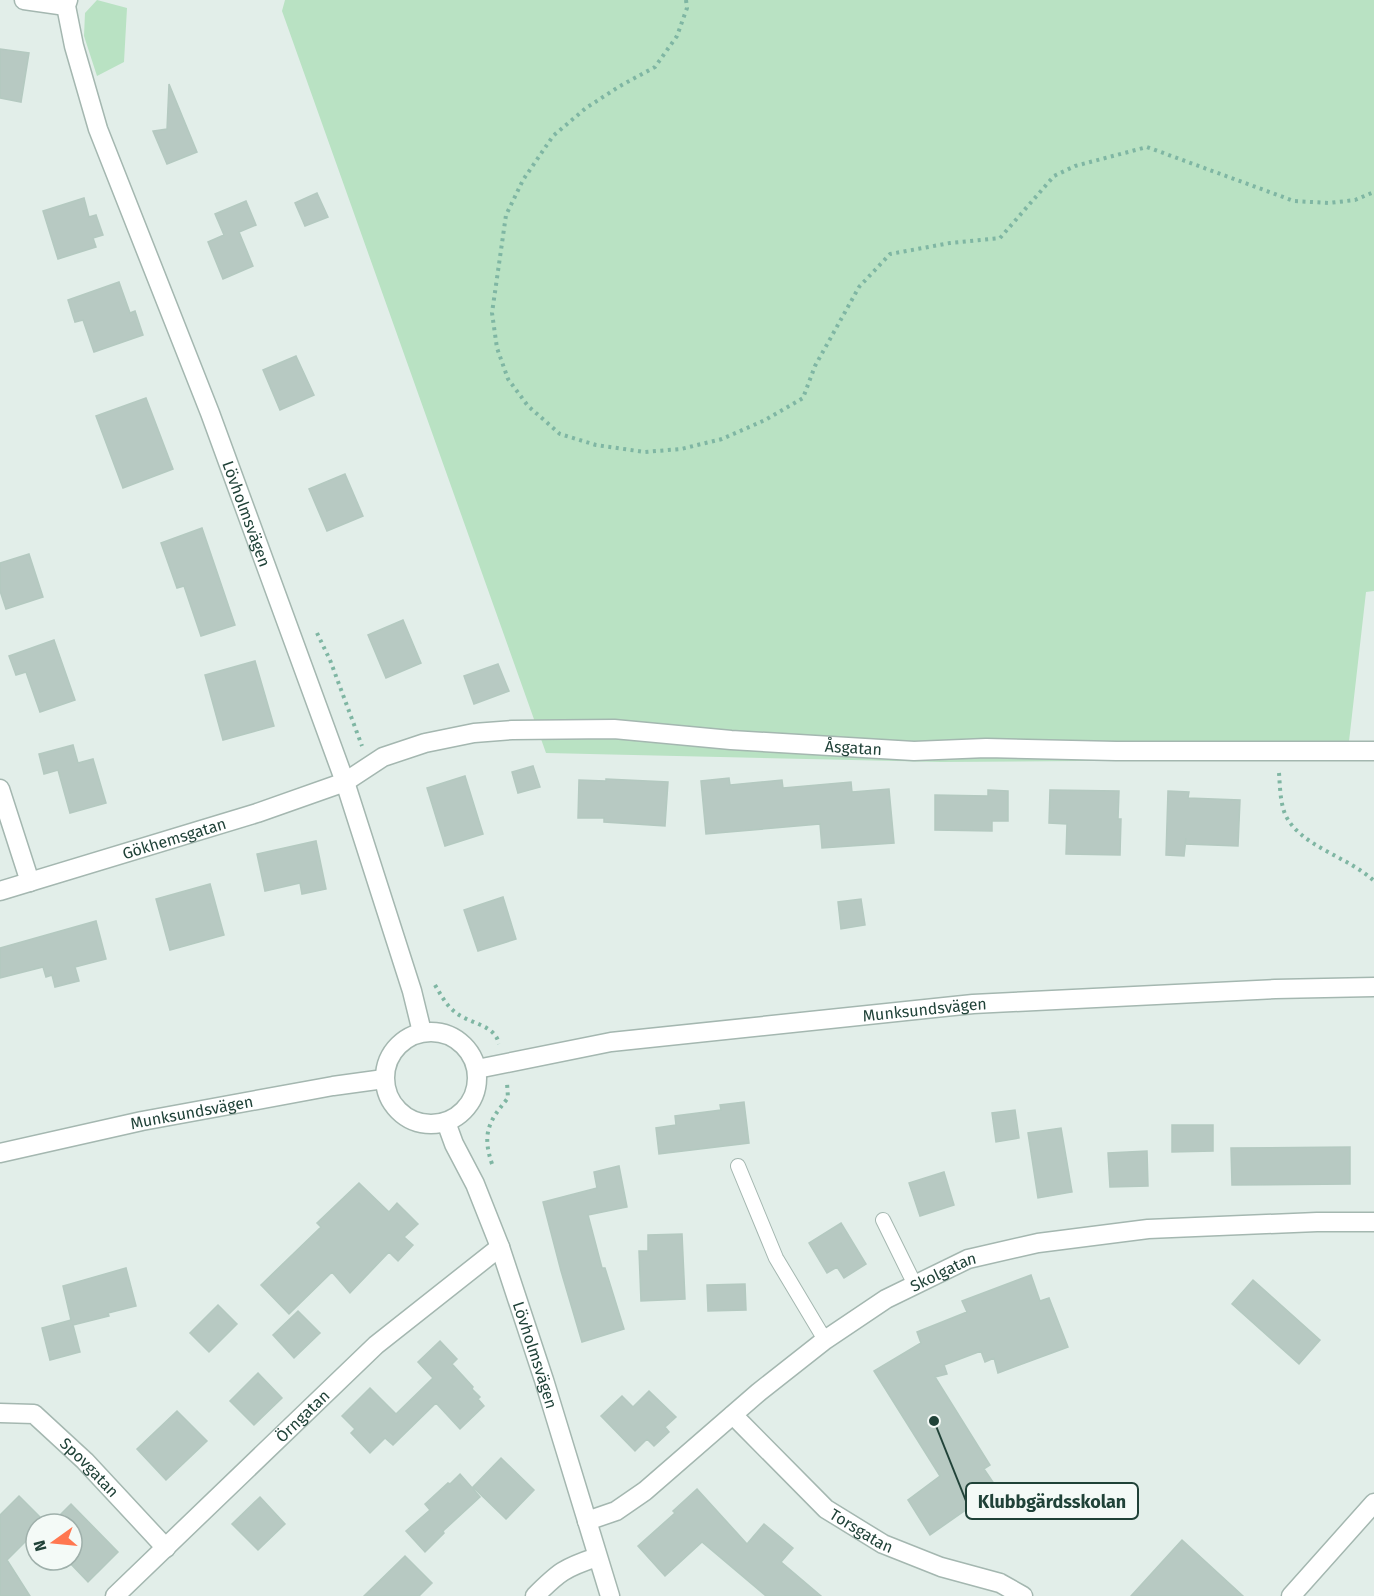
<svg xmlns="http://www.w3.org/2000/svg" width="1374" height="1596" viewBox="0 0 1374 1596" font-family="'Fira Sans',sans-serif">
<rect width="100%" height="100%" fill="#e2eee9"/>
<path fill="#b9e2c3" d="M97,0L127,8L124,62L97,76L84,36L85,13Z
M285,0H1374V591L1366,592L1347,759L941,762L546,753L282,11Z"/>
<path fill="#b7c9c2" stroke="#b4c9c0" stroke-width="1.5" d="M0,49L29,53L21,102L0,98Z
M169,84L197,152L167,164L153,131L167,129Z
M317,193L328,217L305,226L295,203Z
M84,198L89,217L96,215L103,235L93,238L96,247L58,259L43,211Z
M246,201L256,225L239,232L253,266L223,279L208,242L224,235L215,214Z
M119,282L130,313L135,311L143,335L94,352L83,320L75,322L68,300Z
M296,356L314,395L280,410L263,370Z
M146,398L173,469L123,488L96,416Z
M345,474L363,516L327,531L309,489Z
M202,528L235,625L201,636L184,586L177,588L161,543Z
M29,554L43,597L6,609L0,591V563Z
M403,620L421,663L386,678L368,635Z
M54,640L75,700L40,712L26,672L16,675L9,656Z
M255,661L274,726L223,740L205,675Z
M498,664L509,691L474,704L464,676Z
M73,745L78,763L93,759L106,803L70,813L58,770L44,774L39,754Z
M533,766L540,787L518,793L512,772Z
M465,776L483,834L445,846L427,788Z
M729,778L730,785L782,780L783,788L851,782L852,792L889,789L894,843L822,848L820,824L706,834L701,781Z
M606,779L668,782L665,826L604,822V818H578L579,780L606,781Z
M988,790L1008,791V821H992V831L935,830V795L988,796Z
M1050,790L1119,791L1118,819H1121L1120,855L1066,854L1067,824L1049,823Z
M1168,791L1189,792L1188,798L1240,800L1238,846L1185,844L1186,838L1184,856L1166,855Z
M316,841L326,889L302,894L300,883L265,891L257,854Z
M210,884L224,935L170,950L156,899Z
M503,897L516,939L478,951L464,910Z
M861,899L865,925L841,929L838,902Z
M96,921L106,959L75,967L79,981L55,987L52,975L46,977L43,967L0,978V948Z
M744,1102L749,1143L659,1154L656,1128L676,1125L675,1116L721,1110L720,1105Z
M1015,1110L1019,1138L996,1142L992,1113Z
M1172,1125H1213V1151L1172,1152Z
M1061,1128L1072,1192L1038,1198L1028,1133Z
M1350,1147V1184L1232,1185L1231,1148Z
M1147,1151L1148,1186L1110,1187L1108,1153Z
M619,1166L627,1207L588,1215L602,1268H605L624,1329L582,1342L561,1271L543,1202L597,1188L594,1172Z
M944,1172L954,1205L920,1216L909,1183Z
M359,1183L389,1212L397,1203L418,1224L404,1237L413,1245L398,1261L389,1252L350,1293L332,1272L289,1314L261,1285L321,1227L317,1223Z
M841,1223L866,1264L844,1278L837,1267L827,1273L809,1243Z
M682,1234L685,1299L641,1301L639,1251H648V1235Z
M126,1268L136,1306L108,1313L109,1316L73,1325L80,1352L50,1360L42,1328L71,1320L63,1286Z
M1031,1275L1040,1301L1049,1298L1068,1347L998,1373L994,1358L985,1362L981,1351L944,1365L947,1374L935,1377L990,1465L984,1469L997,1488L930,1535L908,1500L940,1476L874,1371L921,1343L917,1332L967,1312L962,1301Z
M1253,1280L1320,1340L1299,1364L1232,1304Z
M745,1284L746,1310L708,1311L707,1285Z
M218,1305L237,1324L209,1352L190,1333Z
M298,1311L320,1333L294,1358L273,1335Z
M440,1341L457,1359L452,1364L473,1387L472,1389L480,1397L478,1399L484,1406L460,1429L436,1403L393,1445L385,1438L370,1453L351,1433L355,1429L342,1416L370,1388L396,1414L433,1378L418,1362Z
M258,1373L282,1398L254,1425L230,1401Z
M649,1391L676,1417L665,1427L669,1432L654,1446L647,1439L635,1451L601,1416L622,1396L633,1407Z
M177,1411L207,1441L166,1480L137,1449Z
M501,1458L534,1490L506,1519L473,1487Z
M460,1474L480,1497L443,1531L444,1533L425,1552L406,1531L430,1510L425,1504L448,1483L450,1484Z
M697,1489L747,1544L764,1524L793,1548L781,1562L821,1596H766L702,1542L665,1576L638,1546L675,1513L673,1511Z
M19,1496L45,1522L36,1524V1531L7,1560L30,1596H0V1515Z
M260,1497L285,1524L258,1550L232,1524Z
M71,1504L118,1552L88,1582L67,1560H72V1524H51Z
M1182,1540L1243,1596H1131Z
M405,1556L432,1583L419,1596H364Z"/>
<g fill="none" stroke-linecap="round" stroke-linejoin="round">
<g stroke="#a4b7b0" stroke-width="16">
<path id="service" d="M738,1166L776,1258L825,1340
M883,1220L915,1285"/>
</g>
<g stroke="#a4b7b0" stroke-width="21">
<g id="minor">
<path d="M24,0L66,6"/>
<path id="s1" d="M68,0L66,6L74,46L98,129L210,413L345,782L412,991L422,1032"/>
<path d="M0,789L30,882"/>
<path id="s2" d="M0,891L257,813L345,782L383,757L425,743L474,733L512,730L614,729L731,740L914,751L986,748L1116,751H1374"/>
<path id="s3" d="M446,1122L454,1144L475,1184L500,1247L544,1380L610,1596"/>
<path id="s4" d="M0,1413L34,1414L85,1461L166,1548"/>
<path id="s5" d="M733,1415L826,1509L883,1544L941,1567L1000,1583L1023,1596"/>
<path id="s6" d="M587,1521L616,1511L645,1491L759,1392L825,1340L886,1299L968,1259L1038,1243L1148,1229L1317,1222H1374"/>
<path id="s7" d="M115,1596L376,1345L500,1247"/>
<path d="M535,1596C559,1572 564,1568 597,1557"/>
<path d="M1291,1596L1374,1503"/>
</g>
</g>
<g stroke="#a4b7b0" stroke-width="21">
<g id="tertiary">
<circle cx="431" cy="1078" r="46"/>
<path id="s8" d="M477,1069L611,1042L973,1004L1275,989L1374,987"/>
<path id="s9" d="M0,1153L142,1121L333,1086L384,1079"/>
</g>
</g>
<path stroke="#7fb6a3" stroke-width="4" stroke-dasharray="3 4.5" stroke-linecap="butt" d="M686,0L687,8L677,36L655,67L620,86L586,108L553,136L523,180L506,215L492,313L497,348L508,379L528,406L560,434L596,445L645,452L681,449L722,439L765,420L803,398L815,366L859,287L890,254L950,243L1000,238L1054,176L1075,166L1147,147L1294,201L1329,203L1355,200L1374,192
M317,633L330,660L362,746
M1279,773C1280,786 1280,801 1285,814C1299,846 1349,857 1374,881
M435,985C441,995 446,1005 455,1012C469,1024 495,1024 499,1044
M492,1164C482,1134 488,1122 508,1098L507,1083"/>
<use href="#service" stroke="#fff" stroke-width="14"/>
<use href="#minor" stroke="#fff" stroke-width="18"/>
<use href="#tertiary" stroke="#fff" stroke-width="18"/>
</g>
<g text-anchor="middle" stroke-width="4.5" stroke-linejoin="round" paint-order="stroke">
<g font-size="16" fill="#204238" stroke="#f4faf7">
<text dy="6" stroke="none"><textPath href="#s1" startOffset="546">Lövholmsvägen</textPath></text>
<text dy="6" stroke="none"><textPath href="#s2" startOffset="882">Åsgatan</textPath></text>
<text dy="6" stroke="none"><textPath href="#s2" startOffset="182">Gökhemsgatan</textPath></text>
<text dy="6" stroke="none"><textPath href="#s8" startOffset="452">Munksundsvägen</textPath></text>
<text dy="6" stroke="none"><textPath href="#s9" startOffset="196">Munksundsvägen</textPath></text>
<text dy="6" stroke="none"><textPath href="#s6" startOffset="438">Skolgatan</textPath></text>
<text dy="6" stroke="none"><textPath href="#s3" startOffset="250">Lövholmsvägen</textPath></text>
<text dy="6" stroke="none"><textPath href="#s7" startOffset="260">Örngatan</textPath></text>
<text dy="6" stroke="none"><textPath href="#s4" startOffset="111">Spovgatan</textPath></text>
<text dy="6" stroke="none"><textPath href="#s5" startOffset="174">Torsgatan</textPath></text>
</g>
</g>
<path fill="none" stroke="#204238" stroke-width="2" d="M934 1421L966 1501"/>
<circle fill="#204238" stroke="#f4faf7" stroke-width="2" cx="934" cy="1421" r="6"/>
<rect fill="#f4faf7" stroke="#204238" stroke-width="2" x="966" y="1483" width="172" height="36" rx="6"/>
<g font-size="18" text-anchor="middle" font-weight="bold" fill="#204238">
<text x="1052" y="1508">Klubbgärdsskolan</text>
</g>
<g transform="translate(54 1542) rotate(255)"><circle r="28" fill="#f4faf7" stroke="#9fb0ab" stroke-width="1.5"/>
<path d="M0-4.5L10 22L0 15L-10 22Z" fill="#ff7750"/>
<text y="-9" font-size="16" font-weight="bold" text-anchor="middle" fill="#204238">N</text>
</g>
</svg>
